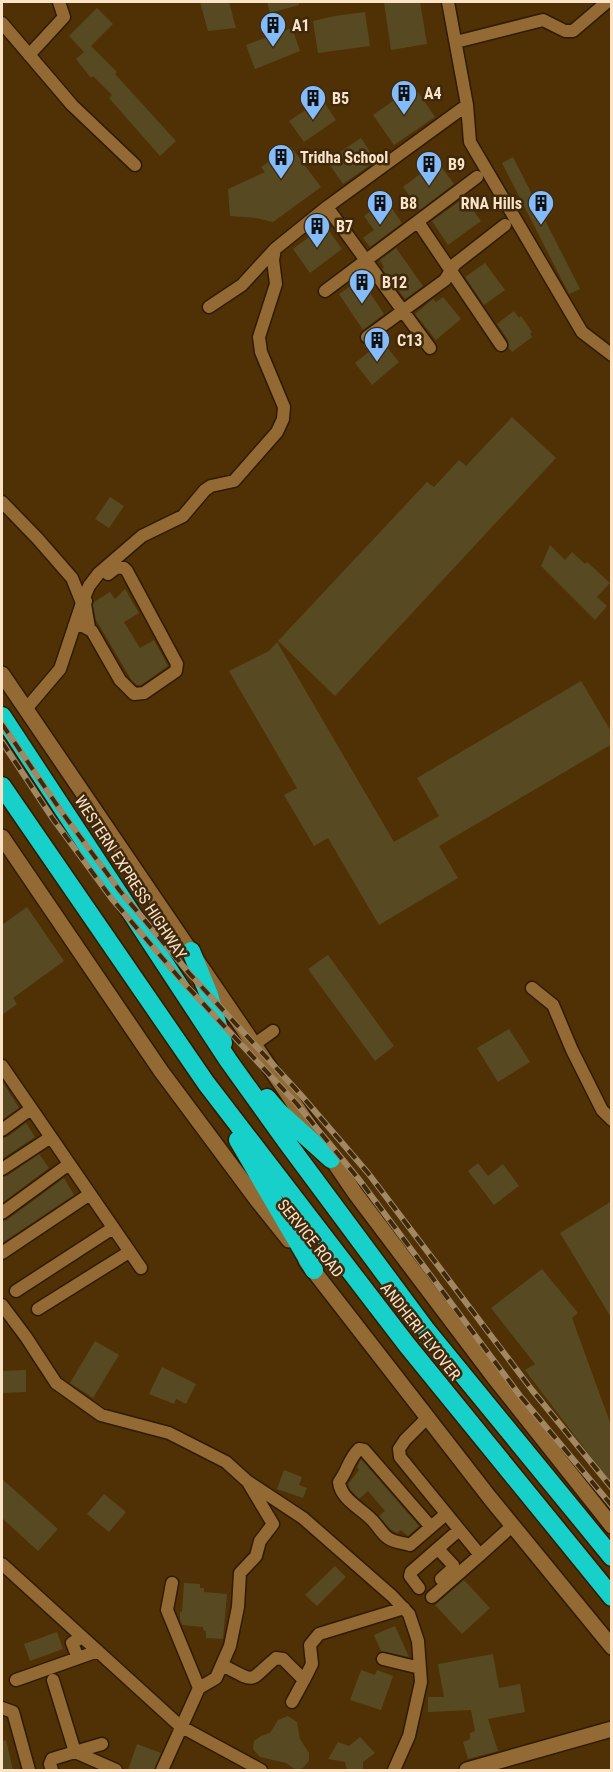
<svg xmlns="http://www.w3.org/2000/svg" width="613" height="1772" viewBox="0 0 613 1772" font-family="'Roboto Condensed',sans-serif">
<rect width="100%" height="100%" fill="#4f3105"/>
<path fill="#574a22" d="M200,2H229L236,28L208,31Z
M267,2H299V5L270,13Z
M384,2H420L427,44L391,50Z
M97,8L113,24L91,46L117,72L115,74L176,141L160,156L109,98L112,95L93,76L91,78L76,59L84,52L69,36Z
M365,12L370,46L318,53L313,21L335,16Z
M292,28L300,51L255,69L246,45Z
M414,86L435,117L394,145L373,115Z
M319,101L320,103L324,102L336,120L304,142L289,121Z
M361,138L376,161L343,184L327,161Z
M291,147L321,187L273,222L256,218L230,216L228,189L265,172L261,167Z
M513,157L580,289L569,294L502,163Z
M437,161L454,184L420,210L403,187Z
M464,198L481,221L448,245L432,221Z
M386,200L402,223L370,247L363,238L374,230L364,216Z
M325,225L342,249L310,273L293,249Z
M396,248L423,286L405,299L382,269L384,267L380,260Z
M485,263L505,290L484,305L465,277Z
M361,279L384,314L363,330L339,294Z
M443,297L461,319L436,340L415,314L433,299L436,302Z
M514,311L519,318L521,316L532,332L530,334L532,337L512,352L509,348L508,340L497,324Z
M382,341L399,362L372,385L355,363Z
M512,417L556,458L335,696L278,641L427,482L434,487L459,460L466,466Z
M110,497L124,506L109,528L95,519Z
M550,545L565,560L572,552L585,564L587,562L610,583L597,597L607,606L595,620L541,566Z
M125,589L139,613L124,622L140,648L154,640L168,666L141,685H137L132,681L96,620L93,605L94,602L110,592L115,599Z
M277,642L394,842L439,816L417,778L581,681L612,733V744L439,846L458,878L379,925L328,838L314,846L284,795L297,788L229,671L269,651Z
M27,907L64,961L13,998L17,1004L2,1015V925Z
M328,955L394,1046L375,1061L308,969Z
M509,1029L530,1062L498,1082L477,1048Z
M2,1081L19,1108L2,1120Z
M26,1123L35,1137L2,1159V1138L7,1137Z
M39,1154L49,1168L2,1203V1177L7,1176Z
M478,1163L488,1176L503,1164L519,1186L494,1205L468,1171Z
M64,1178L74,1195L2,1243V1221L7,1220Z
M612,1201V1319L560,1233Z
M542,1269L578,1313L572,1318L612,1428V1485L525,1370L535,1364L491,1308Z
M95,1341L119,1355L93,1398L70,1383Z
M162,1367L196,1384L186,1404L176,1399L174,1404L149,1394Z
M26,1370V1392L2,1393V1371Z
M361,1459L419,1526L408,1536L401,1530L397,1533L390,1529L379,1516L385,1511L368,1491L359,1499L350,1489L348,1484L359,1470L357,1467Z
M284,1470L302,1477L299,1485L307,1488L303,1498L277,1489Z
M2,1479L58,1529L38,1551L2,1518Z
M104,1494L126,1512L109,1532L87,1514Z
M335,1566L346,1577L317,1606L305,1595Z
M464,1580L490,1608L462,1634L435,1605Z
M184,1583L200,1584V1588H204V1592L227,1594L223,1639L206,1638V1631L203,1630V1627L182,1625L180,1619V1611L182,1612Z
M395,1626L409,1657L381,1651L374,1635Z
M57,1632L63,1649L30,1661L24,1644Z
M493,1654L499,1688L520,1684L525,1712L488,1719L498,1751L468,1759L463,1742L470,1739V1733L475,1731L471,1710L428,1712V1697H444L438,1664Z
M361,1670L375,1675L377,1670L393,1676L381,1710L350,1700Z
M288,1716L297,1722L300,1739L309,1753V1761L303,1768L296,1770L286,1763L260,1757L253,1749L254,1741L261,1736L270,1733L278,1720Z
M360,1737L375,1753L363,1762V1770H347L345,1762L328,1759L338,1742L349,1746Z
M6,1740L13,1770H2V1741Z
M137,1744L161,1753L154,1770H128Z"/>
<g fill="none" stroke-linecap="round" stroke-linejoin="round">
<g stroke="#2f1b00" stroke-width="15">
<path id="street" d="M448,2L467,105L470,142L582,332L612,355
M2,23L72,105L135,165
M456,42L543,20L565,31H573L607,2
M29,55L64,17L59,2
M327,207L430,348
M418,222L501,345
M325,291L477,177
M209,307L242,285L275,249
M367,337L445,280L455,264L505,225
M2,502L37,538L72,578L82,603
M86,601L85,604L89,628
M74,626H83L92,631L120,680L134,694L144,693L176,671L177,664L127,571L124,568L117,567L108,574
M26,709L60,669L82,603L89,586L99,573L142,536L183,516L205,490L211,486L234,481L277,432L283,419L284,407L261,352L259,337L276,284L273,260L275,249L327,207L467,105
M532,988L553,1005L572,1050L602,1110L612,1120
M255,1044L273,1031
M2,1066L141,1268
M2,1130L31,1109
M2,1169L51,1137
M2,1213L69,1164
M2,1253L90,1194
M16,1291L113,1228
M2,1305L26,1337L56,1383L101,1415L169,1433L226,1462L247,1481L303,1518L392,1596L409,1614L418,1641L421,1682L409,1736L394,1770
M38,1309L129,1252
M427,1418L405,1440L399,1449L400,1457L480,1555L512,1526
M431,1527L364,1450L359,1449C348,1460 348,1470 339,1482C341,1500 361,1508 372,1520C378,1526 382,1534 388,1538C393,1542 404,1543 410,1545L446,1514
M438,1549L453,1565L452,1569L441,1579
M2,1564L180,1726L261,1770
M419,1588L410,1576L411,1572L459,1530
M432,1597L480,1555
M78,1658L72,1643L82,1637
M383,1659L420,1668
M222,1665C259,1684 247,1682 276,1658L283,1659L304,1680L312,1664L310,1645L319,1634L404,1608
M16,1680L98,1651
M53,1680L75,1752L102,1744
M199,1688L216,1678L230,1646L238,1607L240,1573L256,1556L260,1541L273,1524L249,1484
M292,1702L304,1680
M2,1708L13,1712L29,1770
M52,1770L50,1764L52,1759L75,1752L116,1770
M162,1770L199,1688L167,1610L172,1583"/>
</g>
<g stroke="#2f1b00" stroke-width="18">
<path id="secondary" d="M2,674L355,1193L493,1376L612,1526
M2,837L161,1071L257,1200L289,1240
M306,1261L490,1498L612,1647
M467,1770L612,1729"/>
</g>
<g stroke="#2f1b00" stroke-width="21">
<path id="highway" d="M2,716L228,1060L286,1141L427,1331L612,1557
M2,786L206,1083L407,1345L612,1597
M191,951L209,995L223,1043
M267,1098L279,1112L331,1159
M238,1140L314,1270"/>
</g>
<use href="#street" stroke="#936934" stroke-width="12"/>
<use href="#secondary" stroke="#936934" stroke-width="15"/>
<use href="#highway" stroke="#16d0c9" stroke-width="18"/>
<g stroke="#a28763" stroke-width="6">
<path id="rail" d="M2,724L61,811L120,891L189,973L301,1095L368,1173L532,1390L612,1488
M2,742L53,819L112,899L182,981L296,1103L361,1182L521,1397L612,1506"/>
</g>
<use href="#rail" stroke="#3f290d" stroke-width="4" stroke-dasharray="11" stroke-linecap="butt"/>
</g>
<defs>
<g id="building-pin" transform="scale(1.35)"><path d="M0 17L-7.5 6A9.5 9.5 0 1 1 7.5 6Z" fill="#82bcfa" stroke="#3f290d"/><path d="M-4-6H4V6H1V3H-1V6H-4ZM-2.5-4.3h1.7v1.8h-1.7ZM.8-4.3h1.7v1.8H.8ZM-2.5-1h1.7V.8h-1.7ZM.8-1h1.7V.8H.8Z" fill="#111"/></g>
</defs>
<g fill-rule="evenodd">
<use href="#building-pin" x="273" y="25"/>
<use href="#building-pin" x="404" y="93"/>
<use href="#building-pin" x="313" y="98"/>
<use href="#building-pin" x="281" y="157"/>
<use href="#building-pin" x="429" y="164"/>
<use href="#building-pin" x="380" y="203"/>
<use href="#building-pin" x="541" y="203"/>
<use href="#building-pin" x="317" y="226"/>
<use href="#building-pin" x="362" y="282"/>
<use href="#building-pin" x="377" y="340"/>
</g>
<g text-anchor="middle" stroke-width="5" stroke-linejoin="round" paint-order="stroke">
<g font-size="16" font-weight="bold" fill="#fbe3c8" stroke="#3f290d" text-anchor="start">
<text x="292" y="31">A1</text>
<text x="424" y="99">A4</text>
<text x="332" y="104">B5</text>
<text x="300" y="163">Tridha School</text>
<text x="448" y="170">B9</text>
<text x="400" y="209">B8</text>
<text x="522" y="209" text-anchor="end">RNA Hills</text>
<text x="336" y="232">B7</text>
<text x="382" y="288">B12</text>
<text x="397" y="346">C13</text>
</g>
<g font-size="16" fill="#fbe3c8" stroke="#3f290d">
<text transform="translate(131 877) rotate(57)" y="6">WESTERN EXPRESS HIGHWAY</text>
<text transform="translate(311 1238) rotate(51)" y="6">SERVICE ROAD</text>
<text transform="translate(421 1331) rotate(52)" y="6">ANDHERI FLYOVER</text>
</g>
</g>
<rect width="613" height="1772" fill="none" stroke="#fbe3c8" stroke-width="6"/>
</svg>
